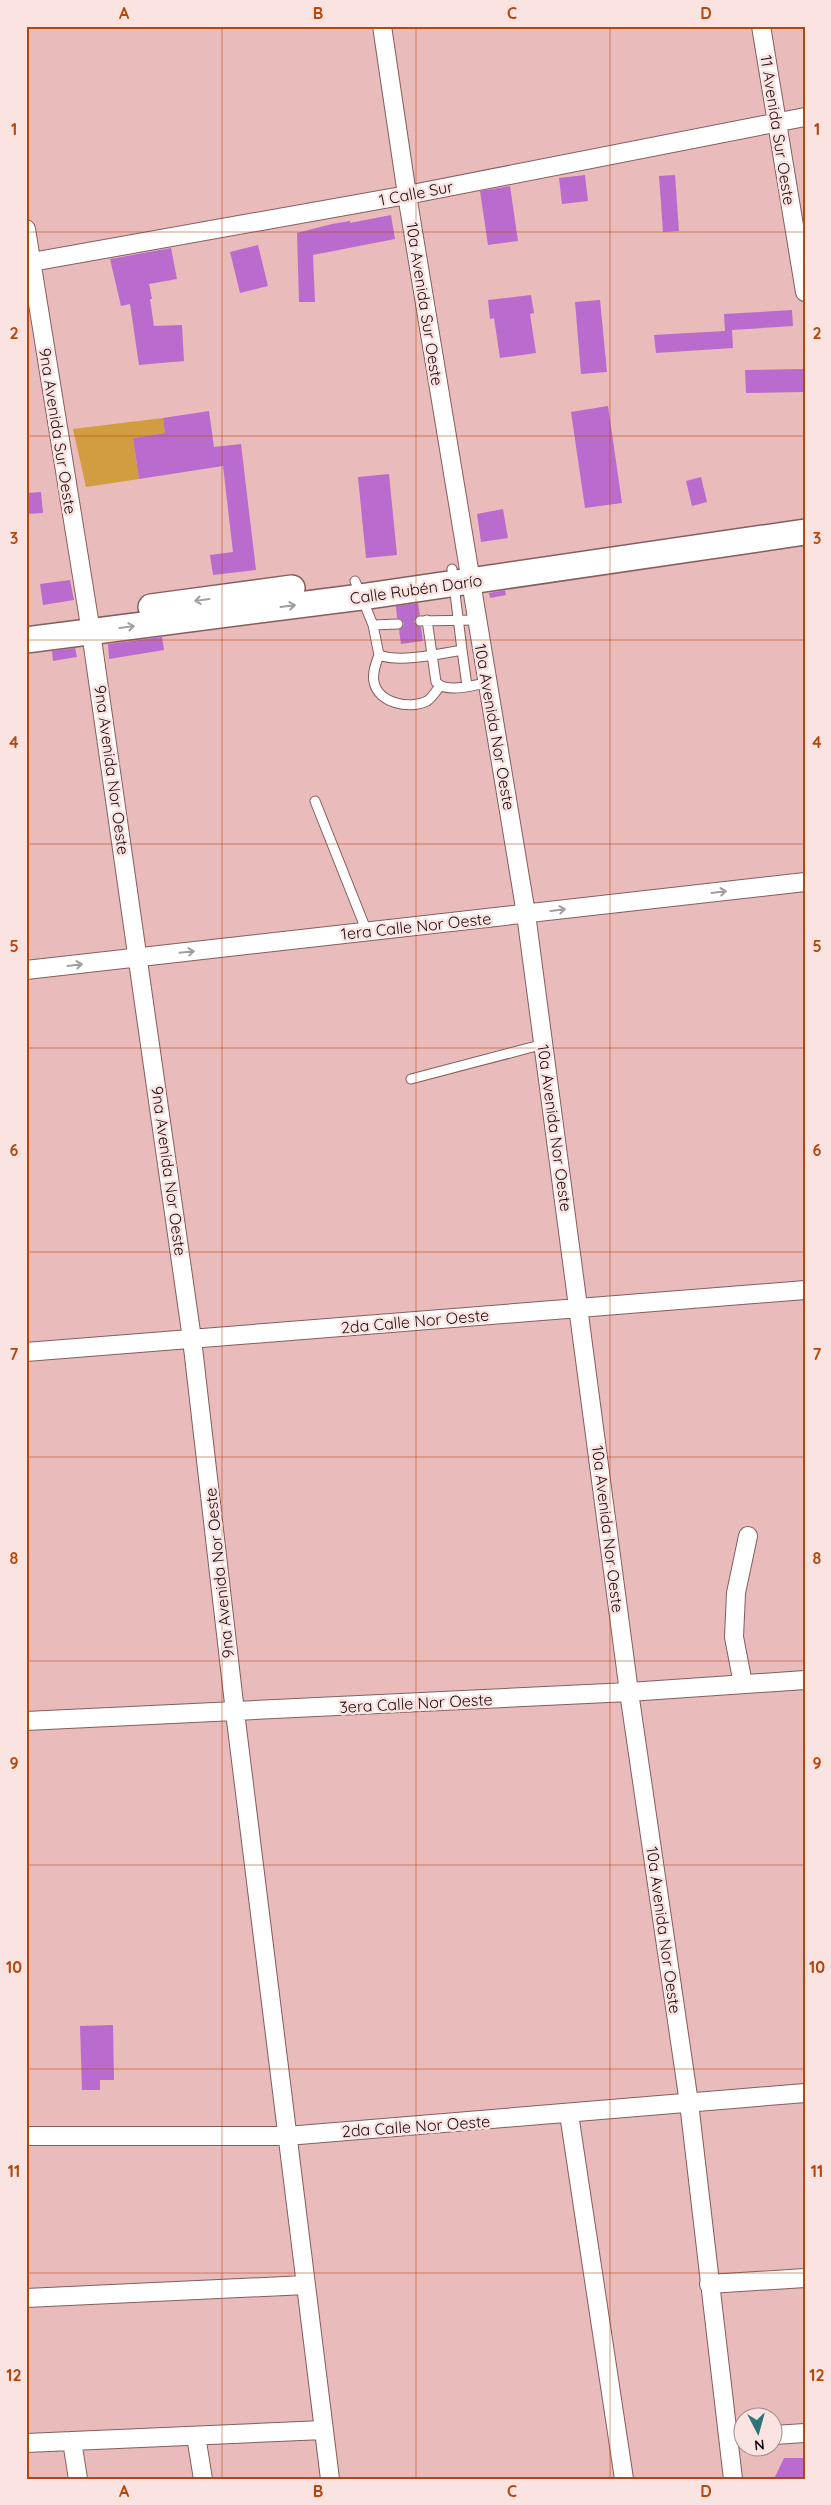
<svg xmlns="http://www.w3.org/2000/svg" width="831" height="2505" viewBox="0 0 831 2505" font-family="Quicksand,sans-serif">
<rect width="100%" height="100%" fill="#eabbbb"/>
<path fill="#d19d40" d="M163,418L165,433L133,438L139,479L86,487L73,429Z"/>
<path fill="#b96ccd" d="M585,175L588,201L562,204L559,178Z
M675,175L679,231L663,232L659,176Z
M510,186L518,241L488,245L480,191Z
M391,215L395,239L313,255L315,302H299L297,233L332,224L350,221V223Z
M258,245L268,286L240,293L230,252Z
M171,248L177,279L149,284L152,299H150L154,326L182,325L184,361L139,365L130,304L121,306L110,259Z
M531,295L534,313L530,314L536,353L500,358L494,318L490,319L488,300Z
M600,300L607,372L581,374L575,302Z
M792,310L793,326L732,330L733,348L656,353L654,335L725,331L724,314Z
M804,369V392L746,393L745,370Z
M608,406L622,503L585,508L571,412Z
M209,411L214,447L241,444L256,570L213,575L210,555L233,552L223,466L139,479L133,438L165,433L163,418Z
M389,474L397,555L366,558L358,477Z
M701,477L707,502L692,506L686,481Z
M41,492L43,513L26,514V493Z
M503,509L508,538L481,542L477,514Z
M70,580L74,600L43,605L40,584Z
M505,590L506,595L490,598L489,593Z
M418,603L420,615L415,618L414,622L417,626L421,627L423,641L401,644L399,630L403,627L404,623L401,619L397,618L396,606Z
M162,637L164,650L109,659L108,644Z
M75,648L77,657L53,661L52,651Z
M113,2025L114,2080H100V2090H82L80,2026Z
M784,2458H805V2479H774Z"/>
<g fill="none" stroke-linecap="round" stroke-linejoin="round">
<g stroke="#865d5d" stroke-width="11">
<path id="lane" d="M355,581L373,625L379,655C400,663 439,654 462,650L452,569
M427,620L436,682C447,694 472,685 487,683
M420,621L476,620
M373,625L398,624
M462,650L467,686
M379,655C376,663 372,673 374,682C378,703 410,710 427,701C432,698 436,691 440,686
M315,801L367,932
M411,1079L544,1044"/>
</g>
<g stroke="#865d5d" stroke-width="20">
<path id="street" d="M382,26L407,195L526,914L629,1692L689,2103L733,2479
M761,26L805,292
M26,229L91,632L192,1339L235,1712L330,2479
M26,263L407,195L805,117
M26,970L805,882
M26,1352L805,1290
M743,1684L734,1637L736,1593L748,1536
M26,1721L629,1692L805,1680
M569,2114L624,2479
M26,2136H287L805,2093
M709,2284L805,2278
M26,2298L306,2285
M774,2435L805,2433
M196,2436L203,2479
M72,2441L78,2479
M26,2443L324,2430"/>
</g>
<g stroke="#865d5d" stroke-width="28">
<path id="secondary" d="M151,607L292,588
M26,640L361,597L805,532"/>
</g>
<use href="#lane" stroke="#fff" stroke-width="9"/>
<use href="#street" stroke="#fff" stroke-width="18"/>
<use href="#secondary" stroke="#fff" stroke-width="25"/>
</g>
<defs><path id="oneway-shaft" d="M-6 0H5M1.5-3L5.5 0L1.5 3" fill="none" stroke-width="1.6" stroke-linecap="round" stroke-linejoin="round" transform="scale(1.25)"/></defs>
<g stroke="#a49d9e">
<use href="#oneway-shaft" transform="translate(202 600) rotate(172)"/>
<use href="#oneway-shaft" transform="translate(288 606) rotate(-7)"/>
<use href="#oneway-shaft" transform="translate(127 627) rotate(-8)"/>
<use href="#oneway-shaft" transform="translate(719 892) rotate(-7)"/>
<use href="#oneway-shaft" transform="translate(558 910) rotate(-7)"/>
<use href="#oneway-shaft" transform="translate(187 952) rotate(-6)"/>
<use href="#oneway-shaft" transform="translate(75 965) rotate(-7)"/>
</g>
<path fill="none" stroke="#b5460c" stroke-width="1" stroke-opacity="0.55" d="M222,26V2479M416,26V2479M610,26V2479M26,232H805M26,436H805M26,640H805M26,844H805M26,1048H805M26,1252H805M26,1457H805M26,1661H805M26,1865H805M26,2069H805M26,2273H805"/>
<g text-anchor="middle" stroke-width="5" stroke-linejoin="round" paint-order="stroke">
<g font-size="16" fill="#1b0b0c" stroke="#fbe3e2">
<text transform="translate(778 130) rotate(81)" y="6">11 Avenida Sur Oeste</text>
<text transform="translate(416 193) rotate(-11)" y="6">1 Calle Sur</text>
<text transform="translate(425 304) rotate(81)" y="6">10a Avenida Sur Oeste</text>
<text transform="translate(58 431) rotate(81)" y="6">9na Avenida Sur Oeste</text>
<text transform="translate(416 589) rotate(-8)" y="6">Calle Rubén Darío</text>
<text transform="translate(495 727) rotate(80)" y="6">10a Avenida Nor Oeste</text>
<text transform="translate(112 770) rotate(82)" y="6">9na Avenida Nor Oeste</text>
<text transform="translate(416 926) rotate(-6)" y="6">1era Calle Nor Oeste</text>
<text transform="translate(555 1128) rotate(82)" y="6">10a Avenida Nor Oeste</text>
<text transform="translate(169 1171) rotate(82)" y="6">9na Avenida Nor Oeste</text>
<text transform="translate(415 1321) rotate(-5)" y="6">2da Calle Nor Oeste</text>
<text transform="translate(608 1529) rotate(83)" y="6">10a Avenida Nor Oeste</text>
<text transform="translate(219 1573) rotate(-96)" y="6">9na Avenida Nor Oeste</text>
<text transform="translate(416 1703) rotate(-3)" y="6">3era Calle Nor Oeste</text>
<text transform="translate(664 1930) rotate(82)" y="6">10a Avenida Nor Oeste</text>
<text transform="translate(416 2126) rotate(-4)" y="6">2da Calle Nor Oeste</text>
</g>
</g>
<rect width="831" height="2505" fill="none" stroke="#fbe3e2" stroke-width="55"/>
<g transform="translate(758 2432) rotate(174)"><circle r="24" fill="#fbe3e2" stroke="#a18d8c"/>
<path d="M0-4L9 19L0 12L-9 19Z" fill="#2c7679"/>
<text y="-8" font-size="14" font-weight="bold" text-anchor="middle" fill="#1b0b0c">N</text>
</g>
<rect x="28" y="28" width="776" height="2450" fill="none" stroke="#b5460c" stroke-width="2"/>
<g font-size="16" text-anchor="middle" font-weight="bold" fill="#b5460c">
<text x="124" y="19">A</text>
<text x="318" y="19">B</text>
<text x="512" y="19">C</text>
<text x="706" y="19">D</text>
<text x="14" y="135">1</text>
<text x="817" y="135">1</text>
<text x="14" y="339">2</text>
<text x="817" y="339">2</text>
<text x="14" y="544">3</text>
<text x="817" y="544">3</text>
<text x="14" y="748">4</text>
<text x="817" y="748">4</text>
<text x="14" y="952">5</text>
<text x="817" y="952">5</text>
<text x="14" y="1156">6</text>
<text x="817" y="1156">6</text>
<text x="14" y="1360">7</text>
<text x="817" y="1360">7</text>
<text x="14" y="1564">8</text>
<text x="817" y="1564">8</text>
<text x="14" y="1769">9</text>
<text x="817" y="1769">9</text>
<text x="14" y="1973">10</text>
<text x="817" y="1973">10</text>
<text x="14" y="2177">11</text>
<text x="817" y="2177">11</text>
<text x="14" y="2381">12</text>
<text x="817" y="2381">12</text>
<text x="124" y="2497">A</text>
<text x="318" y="2497">B</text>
<text x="512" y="2497">C</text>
<text x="706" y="2497">D</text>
</g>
</svg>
